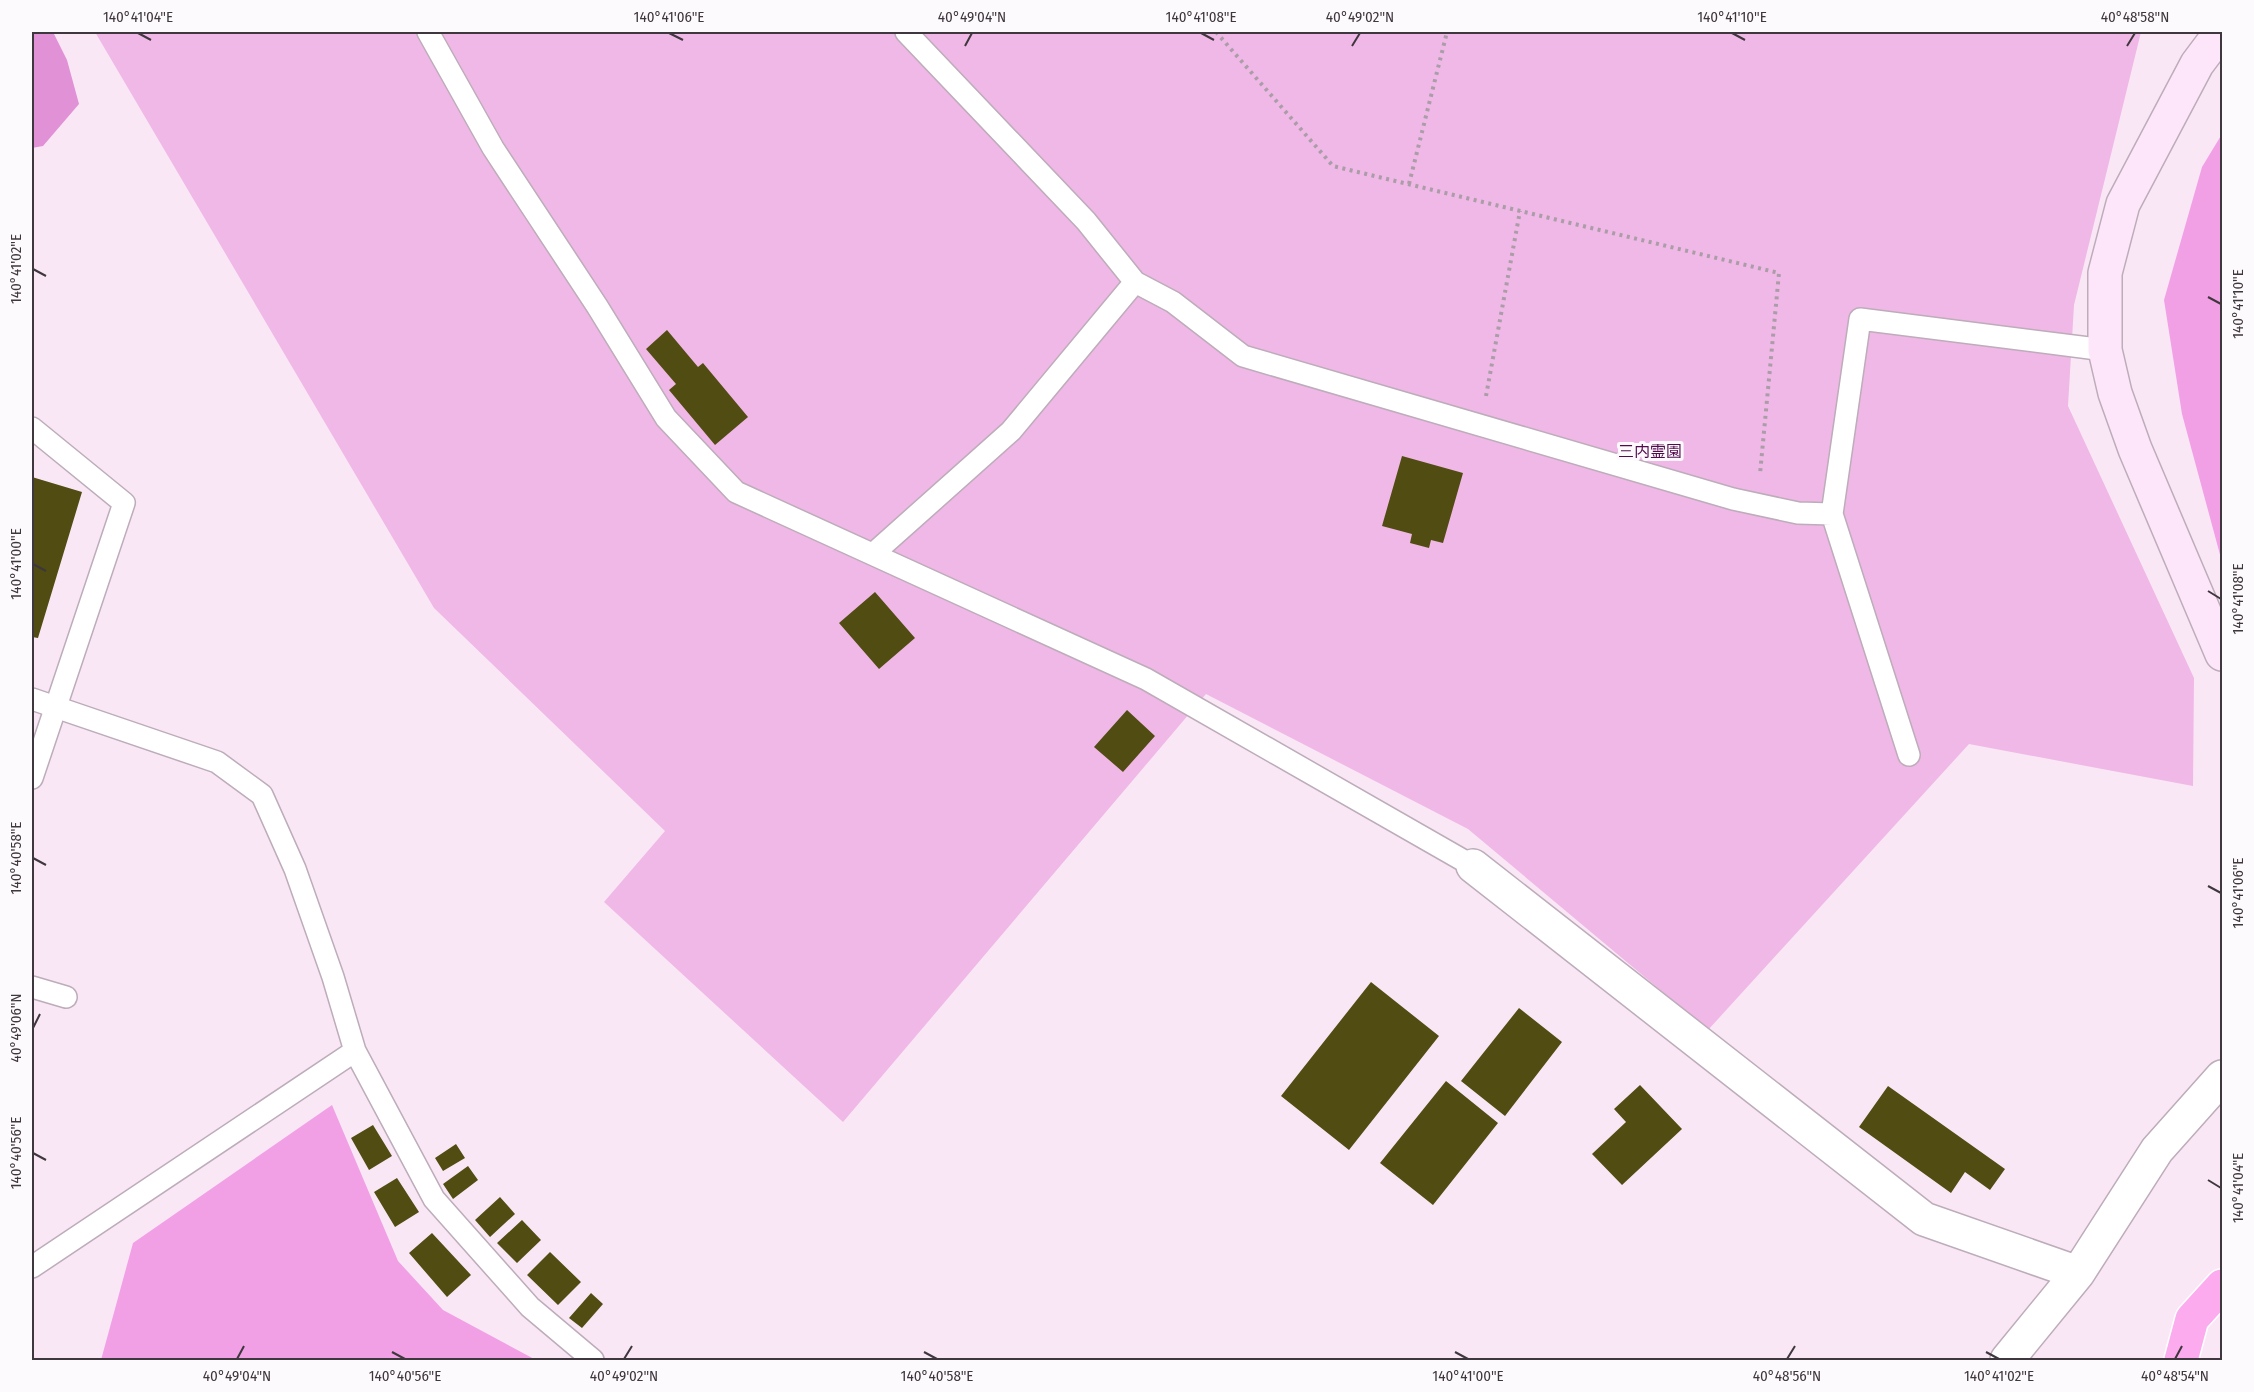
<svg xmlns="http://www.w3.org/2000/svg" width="2254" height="1392" viewBox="0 0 2254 1392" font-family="'Fira Sans Condensed','Noto Sans JP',sans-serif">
<rect width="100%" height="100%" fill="#f9e7f6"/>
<path fill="#f0b8e6" d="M95,32H2141L2074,305L2068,406L2194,678L2193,786L1969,744L1708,1030L1468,829L1206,694L843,1122L604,902L665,831L434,608Z"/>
<path fill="#f1a0e5" d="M2222,134V562L2182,414L2164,300L2202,167Z
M332,1105L398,1261L443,1310L536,1360H101L133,1243Z"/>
<path fill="#e191d5" d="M32,32H53L67,60L79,104L43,146L32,148Z"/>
<path fill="#514c11" d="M667,330L698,367L703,363L748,417L715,445L669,390L676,384L646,349Z
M1402,456L1463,473L1443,543L1431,540L1429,548L1410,543L1412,534L1382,526Z
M32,477L82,492L38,638L32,637Z
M875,592L915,638L879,669L839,623Z
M1127,710L1155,736L1123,772L1094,747Z
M1371,982L1439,1036L1349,1150L1281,1096Z
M1519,1008L1562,1042L1505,1116L1461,1081Z
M1446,1081L1498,1123L1433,1205L1380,1163Z
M1640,1085L1682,1129L1622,1185L1592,1154L1626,1122L1614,1109Z
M1888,1086L2005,1169L1990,1190L1965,1172L1951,1193L1859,1127Z
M373,1125L392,1156L369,1170L351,1138Z
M456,1144L465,1158L443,1171L435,1158Z
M468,1166L478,1180L453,1199L443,1184Z
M397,1178L419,1212L395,1227L374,1192Z
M500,1197L515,1214L490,1237L475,1220Z
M522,1220L541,1240L517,1263L497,1243Z
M432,1233L471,1275L447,1297L409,1253Z
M550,1252L581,1282L558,1305L527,1275Z
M591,1293L603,1304L582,1328L569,1318Z"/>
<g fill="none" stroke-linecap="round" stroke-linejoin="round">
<g stroke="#bdacba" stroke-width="24">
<path id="lane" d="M428,32L493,148L597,306L666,418L736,492L1146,679L1473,866
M906,32L1086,221L1135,282L1173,302L1243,356L1733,499L1798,513L1832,514L1860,319L2105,350
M32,428L124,503L32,778
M1832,514L1909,755
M873,554L1011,431L1135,282
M32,699L217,762L262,795L295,869L333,977L355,1051L434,1199L530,1307L593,1360
M32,987L66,997
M32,1267L355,1051"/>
</g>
<g stroke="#bdacba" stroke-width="36">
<path id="street" d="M1473,866L1924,1219L2078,1273
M2007,1360L2078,1273L2157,1150L2222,1077"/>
</g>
<g stroke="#bdacba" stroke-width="36">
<path id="secondary" d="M2221,32L2197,64L2123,204L2105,273V350L2115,393L2135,449L2222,654"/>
</g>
<g stroke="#fff" stroke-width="36">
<path id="highway" d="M2181,1360L2192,1319L2222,1286"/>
</g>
<path stroke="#aa9da8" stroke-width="4" stroke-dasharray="3 4.5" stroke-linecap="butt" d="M1216,32L1333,166L1779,273L1760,474
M1409,184L1447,32
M1486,396L1520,211"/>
<use href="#lane" stroke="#fff" stroke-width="21"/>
<use href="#street" stroke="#fff" stroke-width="33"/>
<use href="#secondary" stroke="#fee6fa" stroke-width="33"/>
<use href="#highway" stroke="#fcabef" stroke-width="33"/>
</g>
<path fill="none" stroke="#3e373d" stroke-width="2" d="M138,33L151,40M669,33L683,40M1201,33L1214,40M1732,33L1745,40M965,46L972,33M1352,46L1360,33M2127,46L2135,33M33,269L46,276M2208,297L2221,304M33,564L46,571M2208,591L2221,599M33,858L46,865M2208,886L2221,893M33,1028L40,1014M33,1153L46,1160M2208,1180L2221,1188M392,1352L405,1359M924,1352L937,1359M1455,1352L1468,1359M1986,1352L1999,1359M237,1359L244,1346M624,1359L632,1346M1787,1359L1795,1346M2175,1359L2182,1346"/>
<g text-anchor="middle" stroke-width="6" stroke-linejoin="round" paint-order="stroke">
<g font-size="16" fill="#520a4c" stroke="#fdfafd">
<text x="1650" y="457">三内霊園</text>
</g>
</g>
<rect width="2254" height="1392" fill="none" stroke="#fdfafd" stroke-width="66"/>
<rect x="33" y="33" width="2188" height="1326" fill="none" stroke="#3e373d" stroke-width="2"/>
<g font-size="15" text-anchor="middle" fill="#3e373d">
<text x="138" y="22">140°41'04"E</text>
<text x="669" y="22">140°41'06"E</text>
<text x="972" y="22">40°49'04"N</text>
<text x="1201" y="22">140°41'08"E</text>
<text x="1360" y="22">40°49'02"N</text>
<text x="1732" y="22">140°41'10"E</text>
<text x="2135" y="22">40°48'58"N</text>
<text transform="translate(16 269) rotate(-90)" y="5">140°41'02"E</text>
<text transform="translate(2238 304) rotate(-90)" y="5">140°41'10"E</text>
<text transform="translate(16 564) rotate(-90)" y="5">140°41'00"E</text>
<text transform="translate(2238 599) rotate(-90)" y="5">140°41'08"E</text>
<text transform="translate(16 858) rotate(-90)" y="5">140°40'58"E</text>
<text transform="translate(2238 893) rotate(-90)" y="5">140°41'06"E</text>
<text transform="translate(16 1028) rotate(-90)" y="5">40°49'06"N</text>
<text transform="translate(16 1153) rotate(-90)" y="5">140°40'56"E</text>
<text transform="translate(2238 1188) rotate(-90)" y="5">140°41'04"E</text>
<text x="237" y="1381">40°49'04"N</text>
<text x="405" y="1381">140°40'56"E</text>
<text x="624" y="1381">40°49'02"N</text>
<text x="937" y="1381">140°40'58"E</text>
<text x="1468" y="1381">140°41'00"E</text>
<text x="1787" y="1381">40°48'56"N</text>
<text x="1999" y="1381">140°41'02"E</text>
<text x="2175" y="1381">40°48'54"N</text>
</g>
</svg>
